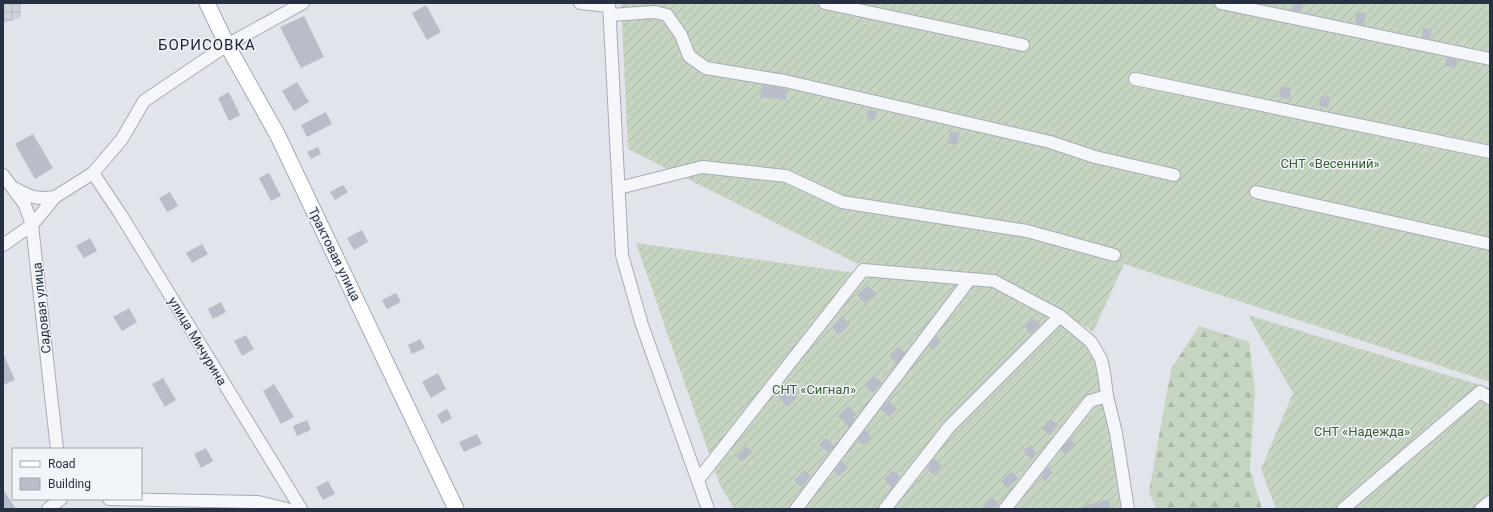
<svg xmlns="http://www.w3.org/2000/svg" width="1493" height="512" viewBox="0 0 1493 512" font-family="Roboto,sans-serif">
<defs>
<pattern id="industrial-grid" width="8" height="8" patternUnits="userSpaceOnUse"><rect width="8" height="8" fill="#cfd3dd"/><path d="M0 4h8M4 0v8" fill="none" stroke="#b2b6bf"/></pattern>
<pattern id="forest-firs" width="22" height="20" patternUnits="userSpaceOnUse"><rect width="22" height="20" fill="#c6d5c2"/><path d="M5 1l3.5 6h-7zM16 11l3.5 6h-7z" fill="#aab7a8"/></pattern>
<pattern id="garden-furrows" width="10" height="10" patternUnits="userSpaceOnUse"><rect width="10" height="10" fill="#c6d5c2"/><path d="M-1 1l2-2M0 10L10 0M9 11l2-2" fill="none" stroke="#aab7a8"/></pattern>
</defs>
<rect width="100%" height="100%" fill="#e1e4eb"/>
<path fill="url(#industrial-grid)" d="M3,3H21L20,18L3,23Z"/>
<path fill="url(#forest-firs)" d="M1199,326L1249,342L1255,391L1250,469L1262,509H1156L1149,492L1171,369Z"/>
<path fill="url(#garden-furrows)" d="M621,3H1490V382L1124,264L1093,332L1051,304L995,277L856,263L628,149Z
M636,243L864,274L991,285L1088,337L1100,385L1103,407L1112,442L1122,509H734L720,485Z
M1248,315L1490,388V509H1276L1261,469L1293,393Z"/>
<path fill="#b8bdc9" d="M1293,3H1302L1301,12L1292,10Z
M426,5L441,32L427,40L412,13Z
M1357,12L1366,14L1364,25L1355,23Z
M304,16L324,57L301,68L280,27Z
M1423,28L1432,29L1430,39L1422,37Z
M1446,58L1457,60L1456,68L1445,66Z
M297,82L309,102L294,111L282,91Z
M762,85L787,89L786,100L760,97Z
M1281,86L1291,88L1289,99L1279,97Z
M229,92L240,115L229,121L218,98Z
M1321,96L1330,97L1328,108L1319,106Z
M868,110L877,111L875,121L867,119Z
M326,112L332,124L307,137L301,125Z
M950,131L959,133L957,145L948,143Z
M33,134L53,168L35,179L15,144Z
M318,147L321,154L311,159L307,152Z
M269,173L281,196L271,201L259,178Z
M343,185L348,192L335,200L330,192Z
M170,192L178,206L167,212L159,198Z
M362,230L368,242L354,250L347,238Z
M90,238L97,251L84,258L76,246Z
M202,244L208,254L192,263L186,253Z
M868,285L876,293L865,303L857,295Z
M396,293L401,302L387,309L382,300Z
M221,302L226,312L213,319L208,309Z
M129,308L137,322L122,331L113,317Z
M842,316L850,324L839,335L832,327Z
M1032,318L1040,325L1031,334L1024,326Z
M246,335L254,349L242,356L234,341Z
M936,336L941,342L933,350L929,346Z
M420,339L425,348L412,354L408,345Z
M899,346L905,353L897,364L889,356Z
M3,353L15,380L3,385Z
M438,373L446,389L431,398L422,382Z
M874,376L882,383L872,393L865,385Z
M163,378L176,400L165,407L152,384Z
M274,384L294,417L281,424L263,391Z
M787,387L797,397L788,407L778,396Z
M888,400L897,409L889,417L881,409Z
M848,406L856,414L853,417L855,419L849,427L838,416Z
M447,409L452,418L442,424L437,415Z
M1051,419L1058,426L1049,435L1042,428Z
M307,420L311,430L297,436L293,426Z
M865,430L872,437L863,445L858,440Z
M477,434L482,444L464,452L459,442Z
M826,438L834,445L827,452L819,445Z
M1070,439L1075,444L1065,454L1061,450Z
M1030,445L1037,453L1031,459L1023,451Z
M746,446L752,452L742,462L736,456Z
M206,448L213,461L201,468L194,454Z
M934,458L942,466L933,475L927,468Z
M842,461L848,467L839,476L834,471Z
M1048,467L1053,473L1045,481L1040,476Z
M805,470L811,476L801,487L794,480Z
M893,470L900,477L892,487L884,479Z
M1011,471L1018,478L1008,488L1001,481Z
M328,481L335,494L323,500L316,487Z
M3,489L16,509H3Z
M991,497L999,504L994,509H987L983,505Z
M1108,500L1111,509H1084L1083,506Z"/>
<g fill="none" stroke-linecap="round" stroke-linejoin="round">
<g stroke="#a6abb6" stroke-width="14">
<path id="minor" d="M580,3L609,6
M609,3L622,255L642,325L708,509
M825,3L1023,45
M1221,3L1490,59
M610,15L655,12L667,15L681,35L689,56L706,68L785,81L1050,142L1095,157L1174,175
M1135,79L1490,152
M93,173L121,215L301,509
M3,175L25,205L32,225L57,449
M14,188C31,197 36,200 55,197
M619,188L702,167L786,176L842,202L1027,231L1114,255
M1256,192L1490,244
M3,245L32,225L55,197L93,173L122,139L144,101L227,45L303,3
M698,480L863,270L994,281L1060,316L1091,342L1101,359L1104,373L1107,396L1116,433L1128,509
M109,499L258,502L287,509
M48,509L61,499
M796,509L970,279
M885,509L949,427L1060,316
M1005,509L1090,401L1107,396
M1343,509L1480,392L1490,398
M1481,509L1490,502"/>
</g>
<g stroke="#a0a8b7" stroke-width="17">
<path id="major" d="M207,3L227,45L277,134L456,509"/>
</g>
<use href="#minor" stroke="#f4f6f9" stroke-width="12"/>
<use href="#major" stroke="#fff" stroke-width="15"/>
</g>
<g text-anchor="middle" stroke-width="3" stroke-linejoin="round" paint-order="stroke">
<g font-size="13" fill="#3b6035" stroke="#f1f4f8">
<text x="1330" y="168">СНТ «Весенний»</text>
<text x="814" y="394">СНТ «Сигнал»</text>
<text x="1362" y="436">СНТ «Надежда»</text>
</g>
<g font-size="13" fill="#283144" stroke="#f1f4f8">
<text transform="translate(335 254) rotate(64)" y="5">Трактовая улица</text>
<text transform="translate(41 308) rotate(-96)" y="5">Садовая улица</text>
<text transform="translate(198 341) rotate(59)" y="5">улица Мичурина</text>
</g>
<g font-size="15" letter-spacing="1" fill="#1b2235" stroke="#f1f4f8">
<text x="207" y="50">БОРИСОВКА</text>
</g>
</g>
<rect width="1493" height="512" fill="none" stroke="#283144" stroke-width="8"/>
<rect x="12" y="448" width="130" height="52" fill="#f1f4f8" stroke="#a1a6b0"/>
<rect x="20" y="461" width="20" height="6" fill="#ffffff" stroke="#a1a6b0"/>
<text x="48" y="468" font-size="12" fill="#283144">Road</text>
<rect x="20" y="478" width="20" height="12" fill="#b8bdc9" stroke="#a1a6b0"/>
<text x="48" y="488" font-size="12" fill="#283144">Building</text>
</svg>
